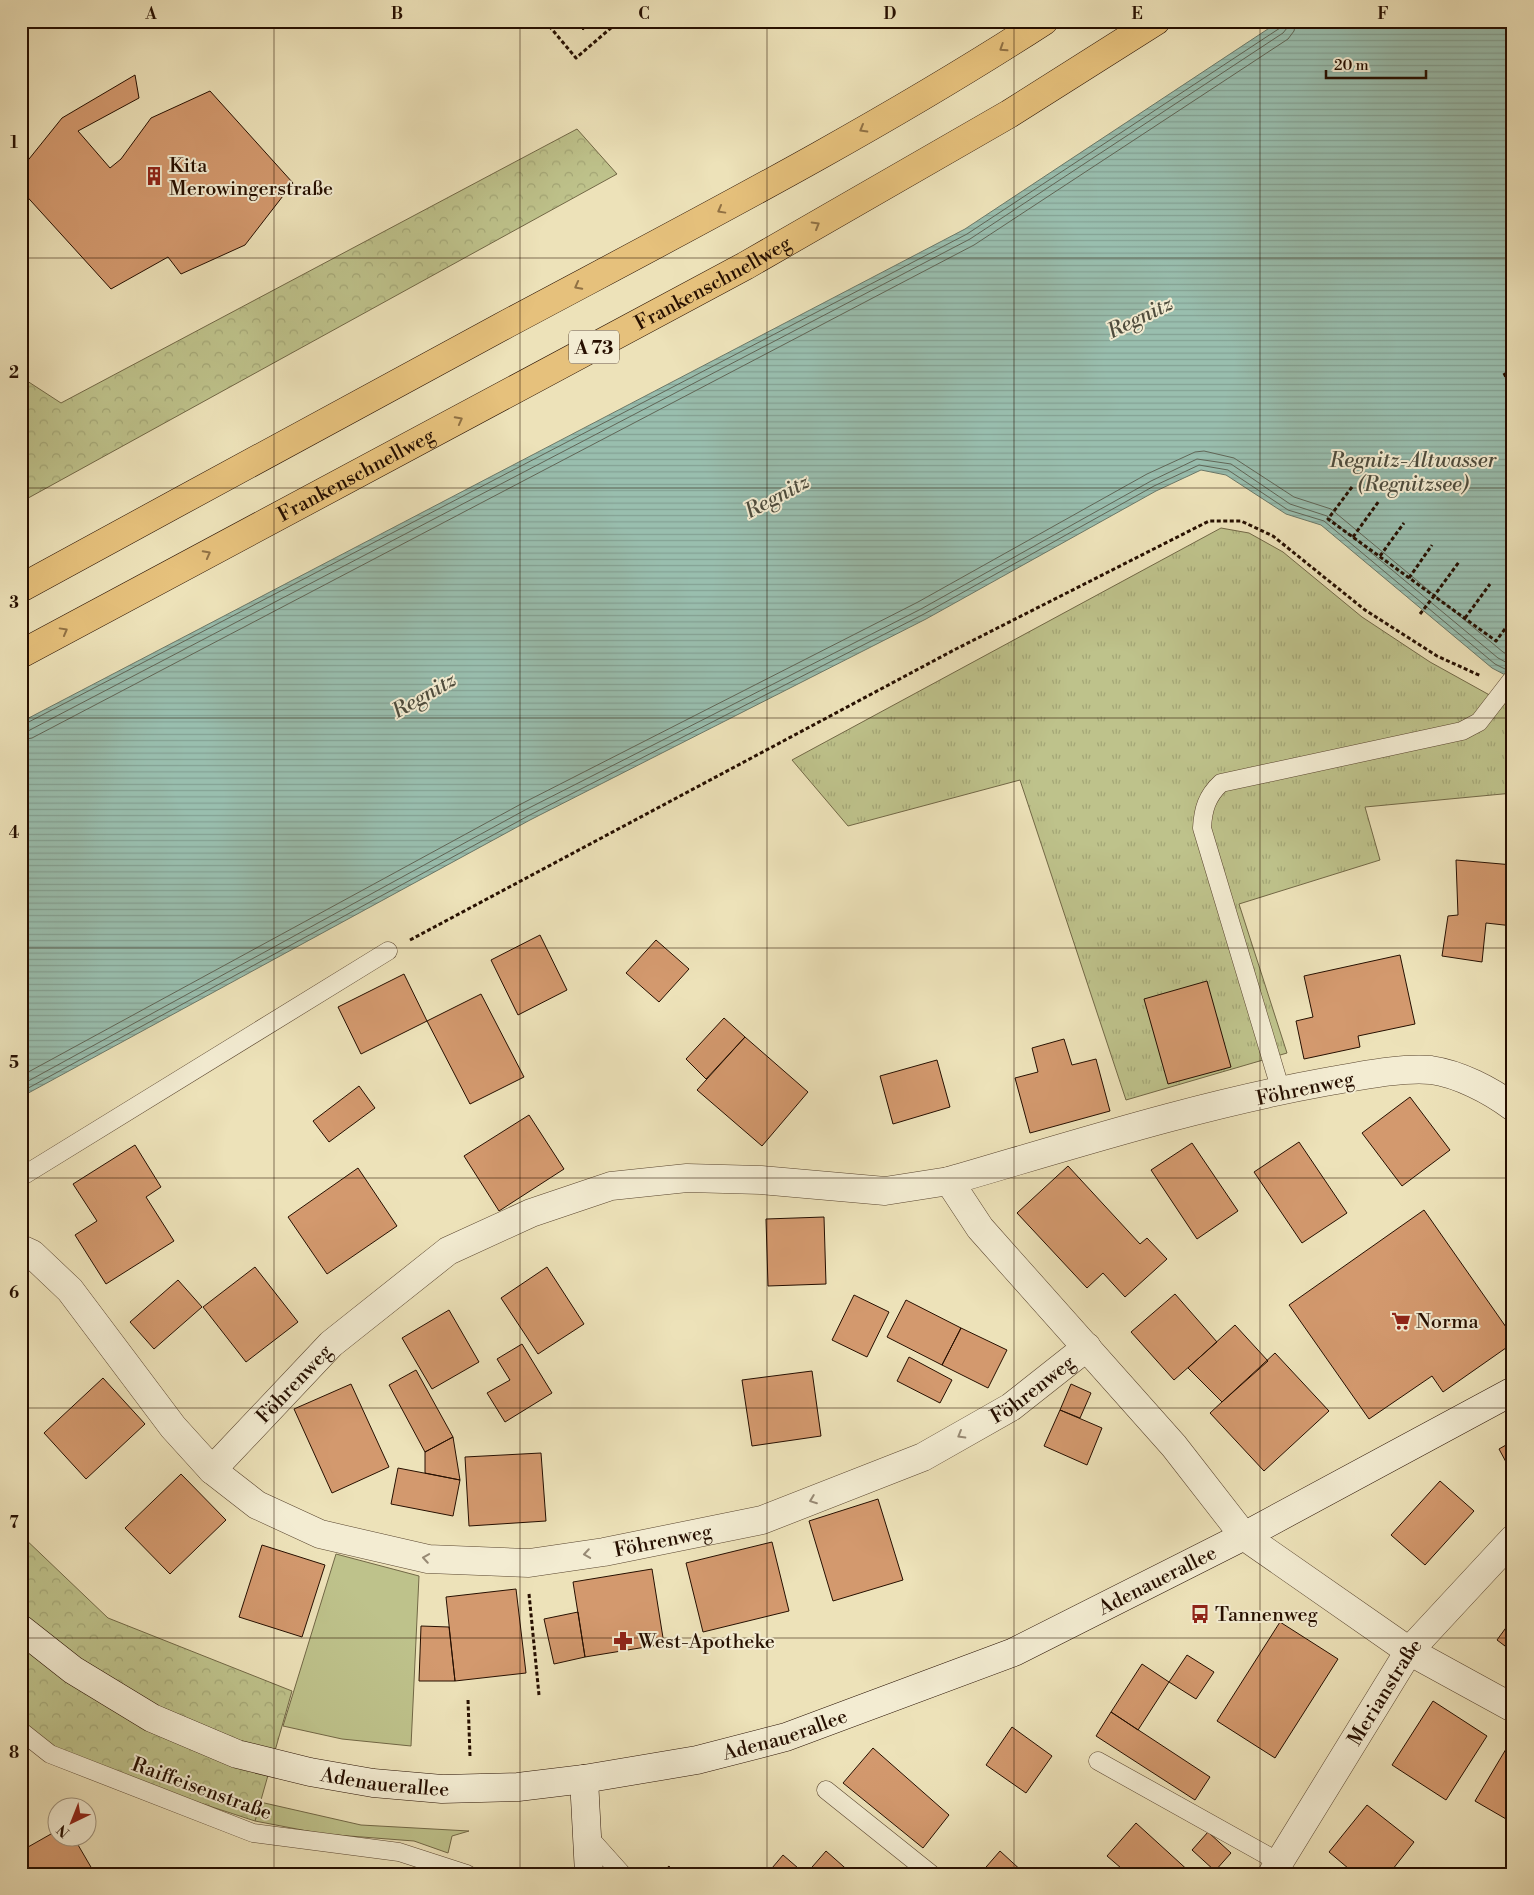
<svg xmlns="http://www.w3.org/2000/svg" width="1534" height="1895" viewBox="0 0 1534 1895" font-family="'Libre Bodoni',serif">
<defs>
<pattern id="forest-crowns" width="20" height="18" patternUnits="userSpaceOnUse" patternTransform="scale(1.25)"><rect width="20" height="18" fill="#bec28b"/><path d="M2 6a3 3 0 1 1 6 0M12 15a3 3 0 1 1 6 0" fill="none" stroke="#a3a676"/></pattern>
<pattern id="park-tufts" width="24" height="20" patternUnits="userSpaceOnUse" patternTransform="scale(1.25)"><rect width="24" height="20" fill="#bec28b"/><path d="M3 7l-1-3M5 7V3M7 7l1-3M15 17l-1-3M17 17v-4M19 17l1-3" fill="none" stroke="#a3a676"/></pattern>
<pattern id="water-rules" width="6" height="5" patternUnits="userSpaceOnUse" patternTransform="scale(1.25)"><rect width="6" height="5" fill="#99beae"/><path d="M0 2.5h6" fill="none" stroke="#84a294"/></pattern>
</defs>
<rect width="100%" height="100%" fill="#ede2b9"/>
<filter id="stains"><feTurbulence type="fractalNoise" baseFrequency=".004" numOctaves="4"/><feColorMatrix values="0 0 0 0 .2 0 0 0 0 .09 0 0 0 0 .02 0 0 0 .5 -.17"/></filter>
<radialGradient id="worn" r=".72"><stop offset=".6" stop-color="#630" stop-opacity="0"/><stop offset="1" stop-color="#630" stop-opacity=".3"/></radialGradient>
<path fill="#bec28b" stroke="#726846" d="M336,1554L419,1576L411,1746L342,1739L283,1726Z
M260,1802L361,1825L469,1831L452,1836L448,1853L414,1841L323,1834L255,1821Z"/>
<path fill="url(#forest-crowns)" stroke="#726846" d="M577,129L617,174L21,502V377L61,403Z
M21,1535L108,1618L292,1691L255,1821L50,1754L21,1731Z"/>
<path fill="url(#park-tufts)" stroke="#726846" d="M1221,528L1249,533L1283,552L1362,617L1430,662L1513,708V793L1365,807L1380,860L1239,904L1287,1053L1126,1100L1020,780L848,826L792,760Z"/>
<path fill="url(#water-rules)" stroke="#6b7868" d="M1280,21H1513V679L1492,668L1321,525L1286,514L1226,475L1201,470L1156,491L926,619L530,820L21,1097V722L965,229Z"/>
<g fill="none" stroke-linecap="round" stroke-linejoin="round">
<path stroke="#606657" stroke-width="1" d="M21,726L967,234L1280,28L1282,21
M21,733L28,731L970,239L1283,33L1287,28L1289,21
M21,740L32,738L974,245L1288,39L1294,31L1296,21
M21,1076L521,804L918,602L1147,474L1195,452L1204,451L1234,458L1294,497L1331,509L1503,652L1513,658
M21,1085L525,810L921,609L1151,481L1197,459L1231,464L1290,504L1327,516L1498,658L1513,666
M21,1092L528,816L924,614L1154,486L1199,465L1228,470L1288,510L1324,521L1495,664L1507,670"/>
</g>
<path fill="#d3996e" stroke="#260f00" d="M575,21H593L583,30Z
M135,75L139,98L78,131L110,168L121,159L151,118L210,91L293,183L245,245L181,274L168,257L111,289L21,190V169L62,118Z
M1456,860L1513,865V926L1486,923L1482,962L1442,956L1448,916L1458,915Z
M540,935L567,990L518,1015L491,960Z
M656,940L689,969L659,1002L626,973Z
M1400,955L1415,1024L1358,1036L1360,1047L1304,1059L1296,1021L1313,1017L1304,976Z
M404,974L427,1021L361,1054L338,1007Z
M1207,981L1231,1067L1168,1084L1144,999Z
M481,994L524,1077L470,1104L427,1021Z
M724,1018L745,1037L706,1079L686,1059Z
M745,1037L808,1092L762,1146L697,1090Z
M1064,1039L1072,1065L1096,1059L1110,1111L1030,1133L1015,1078L1038,1072L1032,1048Z
M937,1060L950,1107L893,1124L880,1076Z
M359,1086L375,1108L329,1142L313,1121Z
M1410,1097L1450,1150L1402,1186L1362,1133Z
M529,1115L564,1169L499,1211L464,1156Z
M1299,1142L1347,1213L1302,1243L1254,1172Z
M1192,1143L1238,1211L1197,1239L1151,1170Z
M135,1145L161,1187L146,1197L174,1241L106,1284L75,1235L97,1221L73,1184Z
M1068,1166L1140,1244L1147,1238L1167,1259L1125,1297L1103,1273L1087,1288L1017,1213Z
M358,1168L397,1226L327,1274L288,1217Z
M1424,1210L1513,1337V1343L1443,1392L1432,1376L1369,1419L1289,1305Z
M824,1217L826,1284L768,1286L766,1219Z
M255,1267L298,1322L246,1362L203,1307Z
M547,1267L584,1324L538,1354L501,1298Z
M178,1280L202,1307L154,1349L130,1322Z
M1175,1294L1217,1342L1174,1380L1131,1332Z
M854,1295L889,1312L867,1357L832,1340Z
M906,1300L961,1328L942,1365L887,1337Z
M449,1310L479,1362L432,1389L402,1338Z
M1235,1325L1268,1361L1222,1402L1188,1368Z
M961,1328L1007,1350L988,1388L942,1365Z
M522,1344L552,1393L505,1422L487,1393L510,1380L497,1359Z
M1275,1353L1329,1411L1264,1471L1210,1413Z
M909,1357L952,1380L940,1403L897,1381Z
M416,1370L453,1437L425,1452L389,1385Z
M812,1371L821,1436L752,1446L742,1380Z
M103,1378L145,1424L86,1479L44,1433Z
M351,1384L389,1467L332,1493L294,1409Z
M1071,1384L1091,1393L1080,1418L1060,1410Z
M1060,1410L1102,1428L1087,1465L1044,1446Z
M453,1437L460,1480L425,1473V1452Z
M1513,1441V1475L1499,1449Z
M541,1453L546,1521L469,1526L465,1457Z
M398,1468L460,1480L453,1516L391,1504Z
M181,1474L226,1520L170,1574L125,1528Z
M1440,1481L1474,1511L1425,1565L1391,1535Z
M878,1499L903,1580L833,1601L809,1521Z
M772,1542L789,1611L703,1632L686,1563Z
M262,1545L325,1565L302,1637L239,1617Z
M652,1569L664,1644L585,1657L573,1582Z
M516,1589L526,1673L455,1681L446,1597Z
M578,1612L585,1657L554,1664L544,1619Z
M1513,1618V1652L1497,1640Z
M1280,1622L1338,1659L1275,1758L1217,1721Z
M421,1626L449,1627L455,1681H419Z
M1187,1655L1214,1672L1196,1699L1169,1682Z
M1142,1664L1169,1682L1138,1730L1111,1712Z
M1433,1701L1487,1736L1446,1800L1392,1765Z
M1111,1712L1210,1777L1195,1800L1096,1736Z
M1012,1727L1052,1756L1026,1793L986,1765Z
M1512,1739H1513V1823L1475,1801Z
M873,1748L949,1815L923,1848L843,1783Z
M1367,1805L1414,1842L1389,1874H1355L1329,1852Z
M1136,1823L1192,1874H1128L1107,1856Z
M58,1830V1838H74L95,1874H21V1851Z
M1208,1832L1231,1853L1215,1871L1192,1850Z
M826,1851L852,1874H806Z
M1000,1851L1025,1874H980Z
M783,1855L805,1874H767Z
M669,1866L675,1874H660Z"/>
<g fill="none" stroke-linecap="round" stroke-linejoin="round">
<g stroke="#58442e" stroke-width="19">
<path id="lane" d="M1281,1091L1202,828C1203,809 1207,796 1221,783L1462,731L1479,722L1513,678
M21,1177L388,951
M21,1731L50,1754L253,1833L399,1852L467,1874
M1098,1761L1279,1862
M826,1790L931,1874
M588,1836L622,1874"/>
</g>
<g stroke="#58442e" stroke-width="29">
<g id="street">
<path d="M1513,1107C1490,1090 1459,1074 1431,1070C1401,1067 1355,1077 1325,1082C1198,1105 1073,1145 949,1181L980,1228L1174,1446L1244,1536L1409,1651L1513,1708"/>
<path id="s1" d="M21,1249L32,1254L70,1290L173,1427L212,1470L257,1505L320,1534L428,1559L529,1563L604,1552L762,1520L923,1457L1011,1407L1087,1347"/>
<path id="s2" d="M212,1470L331,1344L448,1251L531,1213L611,1186L687,1178L761,1180L885,1191L949,1181"/>
<path id="s3" d="M1272,1874L1409,1651L1513,1539"/>
</g>
</g>
<g stroke="#260f00" stroke-width="29">
<g id="secondary">
<path id="s4" d="M21,1629L73,1670L152,1718L237,1754L310,1772L373,1783L442,1789L518,1787L584,1779L697,1760L786,1737L1014,1652L1244,1536L1513,1391"/>
<path d="M584,1779L589,1874"/>
</g>
</g>
<g stroke="#260f00" stroke-width="29">
<g id="highway">
<path d="M21,588C181,501 341,413 501,327C684,229 870,134 1044,21"/>
<path id="s5" d="M21,654L745,266L1009,114L1156,21"/>
</g>
</g>
<path stroke="#260f00" stroke-width="3" stroke-dasharray="4 2.5" stroke-linecap="butt" d="M545,21L576,58L619,21
M1504,373L1513,392
M1352,487L1328,519L1434,596L1459,562
M1353,537L1379,501
M1380,556L1404,523
M1409,578L1432,545
M1420,614L1434,596L1496,641L1513,618
M1465,618L1490,584
M410,940L954,650L1209,521H1241L1273,536L1365,610L1437,656L1481,676
M529,1594L539,1695
M468,1700L470,1756"/>
<use href="#lane" stroke="#f3ecd2" stroke-width="18"/>
<use href="#street" stroke="#f3ecd2" stroke-width="28"/>
<use href="#secondary" stroke="#f3ecd2" stroke-width="28"/>
<use href="#highway" stroke="#e6c17c" stroke-width="28"/>
</g>
<defs><path id="oneway-chevron" d="M-2-3.5L2.5 0L-2 3.5" fill="none" stroke-width="1.6" stroke-linecap="round" stroke-linejoin="round" transform="scale(1.25)"/></defs>
<g stroke="#907144">
<use href="#oneway-chevron" transform="translate(1003 48) rotate(147)"/>
<use href="#oneway-chevron" transform="translate(863 129) rotate(150)"/>
<use href="#oneway-chevron" transform="translate(721 210) rotate(151)"/>
<use href="#oneway-chevron" transform="translate(816 225) rotate(-30)"/>
<use href="#oneway-chevron" transform="translate(578 286) rotate(152)"/>
<use href="#oneway-chevron" transform="translate(459 420) rotate(-28)"/>
<use href="#oneway-chevron" transform="translate(207 554) rotate(-28)"/>
<use href="#oneway-chevron" transform="translate(64 631) rotate(-29)"/>
</g>
<g stroke="#978974">
<use href="#oneway-chevron" transform="translate(961 1435) rotate(150)"/>
<use href="#oneway-chevron" transform="translate(813 1500) rotate(159)"/>
<use href="#oneway-chevron" transform="translate(587 1554) rotate(171)"/>
<use href="#oneway-chevron" transform="translate(426 1558) rotate(-171)"/>
</g>
<path fill="none" stroke="#260f00" stroke-width="1" stroke-opacity="0.55" d="M274,21V1874M520,21V1874M767,21V1874M1014,21V1874M1260,21V1874M21,258H1513M21,488H1513M21,718H1513M21,948H1513M21,1178H1513M21,1408H1513M21,1638H1513"/>
<defs>
<g id="building-bare" transform="scale(1.5)"><path d="M-4-6H4V6H1V3H-1V6H-4ZM-2.5-4.3h1.7v1.8h-1.7ZM.8-4.3h1.7v1.8H.8ZM-2.5-1h1.7V.8h-1.7ZM.8-1h1.7V.8H.8Z" fill="#8f2418" stroke="#f3ecd2" stroke-width="2.5" paint-order="stroke"/></g>
<g id="supermarket-bare" transform="scale(1.5)"><path d="M-6-5.5h2.5l.6 2H6L4.5 2H-2.5L-4.4-4H-6ZM-1.5 3.2a1.3 1.3 0 1 0 .1 0ZM3 3.2a1.3 1.3 0 1 0 .1 0Z" fill="#8f2418" stroke="#f3ecd2" stroke-width="2.5" paint-order="stroke"/></g>
<g id="bus-bare" transform="scale(1.5)"><path d="M-5-6H5V4H4V6H2V4H-2V6H-4V4H-5ZM-3.5-4V0h7V-4ZM-3.5 1.2v1.5H-2V1.2ZM2 1.2v1.5H3.5V1.2Z" fill="#8f2418" stroke="#f3ecd2" stroke-width="2.5" paint-order="stroke"/></g>
<g id="pharmacy-bare" transform="scale(1.5)"><path d="M-2-6h4v4h4v4h-4v4h-4v-4h-4v-4h4Z" fill="#8f2418" stroke="#f3ecd2" stroke-width="2.5" paint-order="stroke"/></g>
</defs>
<g fill-rule="evenodd">
<use href="#building-bare" x="154" y="176"/>
<use href="#supermarket-bare" x="1401" y="1321"/>
<use href="#bus-bare" x="1200" y="1614"/>
<use href="#pharmacy-bare" x="623" y="1641"/>
</g>
<g text-anchor="middle" stroke-width="4" stroke-linejoin="round" paint-order="stroke">
<rect fill="#f3ecd2" stroke="#64513f" stroke-width="1" x="569" y="330.5" width="50" height="33" rx="4"/>
<g font-size="19" font-weight="bold" fill="#260f00">
<text x="594" y="354">A 73</text>
</g>
<g font-size="20" fill="#260f00" stroke="#f3ecd2" text-anchor="start">
<text x="169" y="172">Kita<tspan x="169" dy="23">Merowingerstraße</tspan></text>
<text x="1416" y="1328">Norma</text>
<text x="1215" y="1621">Tannenweg</text>
<text x="638" y="1648">West-Apotheke</text>
</g>
<g font-size="20" fill="#260f00" stroke="#f3ecd2">
<text dy="7" stroke="none"><textPath href="#s5" startOffset="785">Frankenschnellweg</textPath></text>
<text dy="7" stroke="none"><textPath href="#s5" startOffset="380">Frankenschnellweg</textPath></text>
<text transform="translate(1305 1088) rotate(-12)" y="7">Föhrenweg</text>
<text dy="7" stroke="none"><textPath href="#s2" startOffset="119">Föhrenweg</textPath></text>
<text dy="7" stroke="none"><textPath href="#s1" startOffset="1171">Föhrenweg</textPath></text>
<text dy="7" stroke="none"><textPath href="#s1" startOffset="768">Föhrenweg</textPath></text>
<text dy="7" stroke="none"><textPath href="#s4" startOffset="1212">Adenauerallee</textPath></text>
<text dy="7" stroke="none"><textPath href="#s3" startOffset="214">Merianstraße</textPath></text>
<text dy="7" stroke="none"><textPath href="#s4" startOffset="808">Adenauerallee</textPath></text>
<text dy="7" stroke="none"><textPath href="#s4" startOffset="402">Adenauerallee</textPath></text>
<text transform="translate(202 1788) rotate(20)" y="7">Raiffeisenstraße</text>
</g>
<g font-size="21" font-style="italic" fill="#4e4c3d" stroke="#f3ecd2">
<text transform="translate(1140 317) rotate(-26)" y="7">Regnitz</text>
<text x="1413" y="467">Regnitz-Altwasser<tspan x="1413" dy="24">(Regnitzsee)</tspan></text>
<text transform="translate(777 496) rotate(-28)" y="7">Regnitz</text>
<text transform="translate(424 695) rotate(-30)" y="7">Regnitz</text>
</g>
</g>
<rect width="1534" height="1895" fill="none" stroke="#ede2b9" stroke-width="55"/>
<g transform="translate(72 1822) rotate(223)"><circle r="24" fill="#f3ecd2" stroke="#a1947e"/>
<path d="M0-4L9 19L0 12L-9 19Z" fill="#8f2418"/>
<text y="-8" font-size="14" font-weight="bold" text-anchor="middle" fill="#260f00">N</text>
</g>
<path d="M1326 70v8h100v-8" fill="none" stroke="#260f00" stroke-width="2.5"/>
<text x="1334" y="70" font-size="15" fill="#260f00" stroke="#f3ecd2" stroke-width="4" paint-order="stroke">20 m</text>
<rect x="28" y="28" width="1478" height="1840" fill="none" stroke="#260f00" stroke-width="2"/>
<g font-size="16" text-anchor="middle" font-weight="bold" fill="#260f00">
<text x="151" y="19">A</text>
<text x="397" y="19">B</text>
<text x="644" y="19">C</text>
<text x="890" y="19">D</text>
<text x="1137" y="19">E</text>
<text x="1383" y="19">F</text>
<text x="14" y="148">1</text>
<text x="14" y="378">2</text>
<text x="14" y="608">3</text>
<text x="14" y="838">4</text>
<text x="14" y="1068">5</text>
<text x="14" y="1298">6</text>
<text x="14" y="1528">7</text>
<text x="14" y="1758">8</text>
</g>
<rect width="100%" height="100%" filter="url(#stains)"/>
<rect width="100%" height="100%" fill="url(#worn)"/>
</svg>
